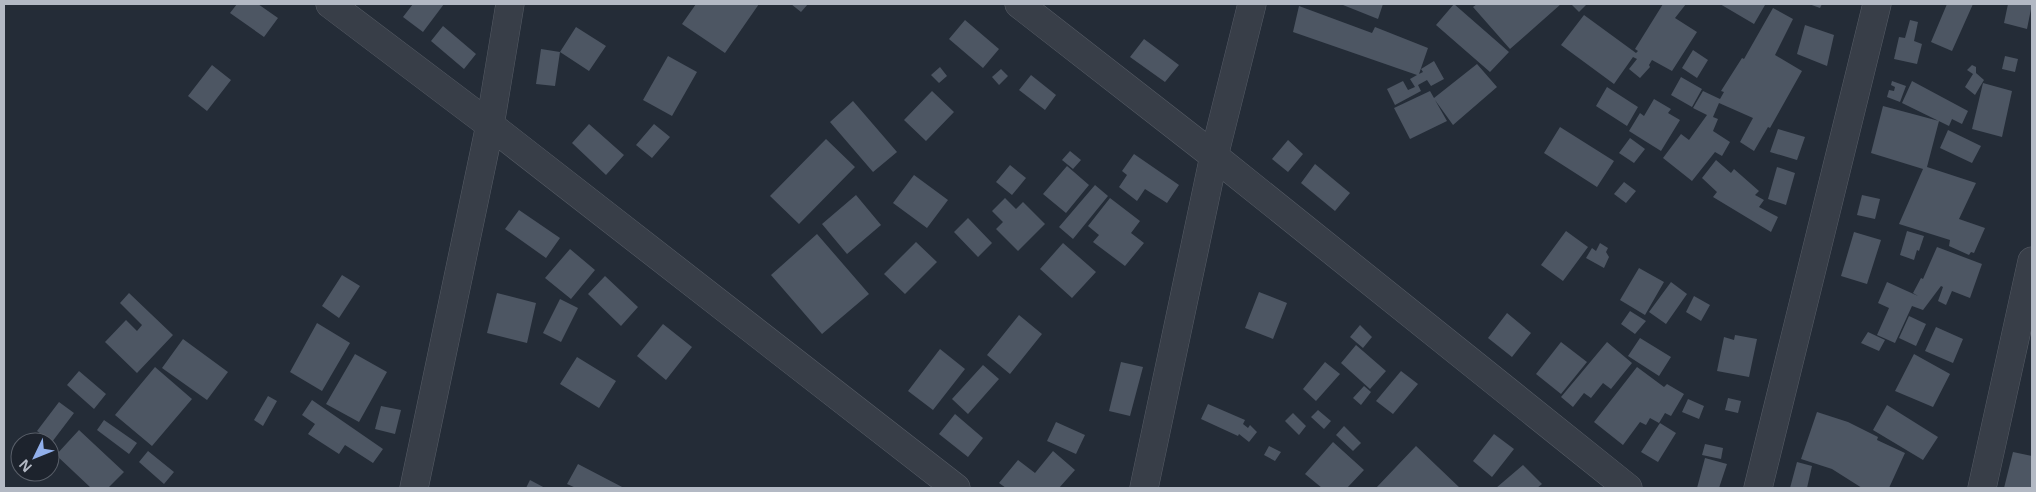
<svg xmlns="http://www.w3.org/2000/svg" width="2036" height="492" viewBox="0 0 2036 492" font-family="'Noto Sans',sans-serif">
<rect width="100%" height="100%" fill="#242c37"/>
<path fill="#4d5663" d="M237,4H258L278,18L264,37L230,13Z
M413,4H444L423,32L403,17Z
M696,4H759L725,53L682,24Z
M791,4H808L801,12Z
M1344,4H1383L1378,19L1343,5Z
M1454,4L1509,52L1490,72L1436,25Z
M1477,4H1561L1510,49L1473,7Z
M1571,4H1587L1579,12Z
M1663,4H1686L1675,18L1697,32L1672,71L1652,60L1649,65L1650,67L1640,78L1629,69L1637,59L1633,57L1614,84L1561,45L1584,15L1636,53L1638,51L1635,49Z
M1720,4H1763L1765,5L1754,24Z
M1809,4H1822L1820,8Z
M1947,4H1973L1952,51L1931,42Z
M2008,4H2032L2027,29L2004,23Z
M1299,6L1372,33L1375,27L1428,48L1419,74L1423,72L1421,69L1434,61L1444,79L1431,86L1427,80L1418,85L1421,91L1395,105L1387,89L1403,81L1408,90L1415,87L1410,79L1417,75L1293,32Z
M1773,8L1793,19L1775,55L1802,71L1770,128L1768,127L1754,151L1740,142L1753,118L1719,103L1713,117L1718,119L1713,131L1730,142L1722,156L1715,152L1692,181L1663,158L1681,134L1689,140L1707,115L1693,108L1703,91L1720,99L1724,92L1721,91L1742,58L1744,59Z
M965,20L999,49L983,68L949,39Z
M1910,20L1918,22L1914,41L1922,44L1917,64L1894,59L1899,37L1905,38Z
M1805,25L1834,35L1827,66L1797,54Z
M443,26L476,54L464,69L431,41Z
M576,27L606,46L589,71L560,52Z
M1144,39L1179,65L1165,82L1130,57Z
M541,49L560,52L555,86L536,84Z
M1693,50L1708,60L1697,78L1682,68Z
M668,56L697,72L672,116L643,100Z
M2005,56L2018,59L2015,72L2002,69Z
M1477,64L1497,87L1453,125L1435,100L1447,121L1410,139L1394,108L1430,91L1434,98Z
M212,65L231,80L207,111L188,96Z
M1972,65L1976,67V73L1984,80L1975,95L1965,87L1973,74L1967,70Z
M940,67L947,76L939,83L931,75Z
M1001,69L1008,76L999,85L992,77Z
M1031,75L1056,95L1045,110L1019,90Z
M1681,77L1702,89L1692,107L1671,95Z
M1892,81L1906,86L1900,102L1887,97L1889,90L1894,91L1895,87L1891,85Z
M1912,81L1968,111L1962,124L1952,119L1949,126L1902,103Z
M1983,83L2012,91L2002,137L1972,129Z
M1607,87L1638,107L1627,126L1596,106Z
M932,91L954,112L926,141L904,120Z
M1654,99L1671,109L1668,113L1680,120L1661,151L1629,131L1640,113L1644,116Z
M853,101L897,152L873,172L830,122Z
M1883,106L1939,121L1927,167L1976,183L1959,219L1985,228L1974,253L1971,252L1969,255L1949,246L1950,240L1899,224L1923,169L1871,153Z
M589,124L624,155L606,175L572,143Z
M654,124L670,137L652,158L636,145Z
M1560,127L1614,161L1597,187L1544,153Z
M1778,129L1805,137L1797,160L1770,152Z
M1948,130L1981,146L1972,163L1940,148Z
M1630,138L1645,149L1634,163L1619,153Z
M826,139L855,167L799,224L770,196Z
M1288,140L1303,154L1288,172L1272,159Z
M1070,151L1081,160L1073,169L1062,160Z
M1134,154L1179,185L1167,203L1145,189L1137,201L1119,187L1127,175L1122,171Z
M1716,160L1731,173L1734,169L1759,191L1755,195L1764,200L1759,207L1778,217L1771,232L1713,197L1717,192L1702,178Z
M1315,164L1350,193L1335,211L1301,183Z
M1010,165L1026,178L1012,195L996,182Z
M1067,166L1089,185L1066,213L1043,194Z
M1777,167L1795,173L1786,205L1768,199Z
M914,175L948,200L927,228L893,203Z
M1624,182L1636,191L1626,203L1614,194Z
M1095,185L1108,196L1073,239L1059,227Z
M856,195L881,225L847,254L822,224Z
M1862,195L1880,199L1875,219L1857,215Z
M1005,198L1016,209L1023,202L1045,224L1018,251L996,229L1003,222L992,211Z
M1110,198L1140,221L1131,233L1144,243L1125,266L1093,242L1099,235L1088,226Z
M519,210L560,238L546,258L505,229Z
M968,218L992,243L978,257L954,232Z
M1566,231L1588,247L1563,281L1541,265Z
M1907,231L1924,236L1919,251L1917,250L1914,260L1900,255Z
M1854,232L1881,240L1867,284L1841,276Z
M817,234L869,294L822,334L771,275Z
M916,242L937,262L905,294L884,274Z
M1063,243L1096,272L1072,298L1040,269Z
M1600,243L1608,248L1606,252L1609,257L1604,268L1586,258L1592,248L1596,251Z
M1937,247L1982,264L1970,298L1952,291L1946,305L1938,301L1943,287L1941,286L1923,310L1912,306L1895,343L1877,335L1889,308L1878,303L1887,282L1918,296L1913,293L1921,278L1923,279Z
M570,249L595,270L571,299L545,278Z
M1639,268L1664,282L1645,315L1620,300Z
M342,275L360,286L339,318L322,306Z
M605,276L638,307L621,326L588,294Z
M1671,282L1687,294L1666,324L1649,312Z
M1259,292L1287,303L1273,339L1245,328Z
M129,293L173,335L137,373L105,342L126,320L137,331L142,325L120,303Z
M497,293L536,303L527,343L487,333Z
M1694,296L1710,305L1701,321L1686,312Z
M560,299L578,308L561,342L543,333Z
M1630,311L1646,321L1635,334L1621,324Z
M1507,313L1531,333L1512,357L1488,338Z
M1019,315L1042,334L1010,374L987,355Z
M1909,316L1926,324L1916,346L1899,338Z
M317,323L350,343L322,391L290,372Z
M663,324L692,347L666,380L637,356Z
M1360,325L1372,337L1363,348L1350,337Z
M1936,327L1963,339L1953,363L1925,351Z
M1868,332L1885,340L1879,351L1861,343Z
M1735,335L1757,339L1749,377L1717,371L1724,337L1734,340Z
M1640,338L1671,357L1659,376L1628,356Z
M183,339L228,372L207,400L162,368Z
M1561,342L1587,362L1561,394L1536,374Z
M1607,342L1632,363L1611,389L1603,383L1591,398L1584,393L1573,407L1561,397Z
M1356,345L1386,371L1370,389L1341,363Z
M940,349L965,369L933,410L908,391Z
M355,354L387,372L359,422L326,404Z
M1914,354L1950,374L1933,407L1895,391Z
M577,357L616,381L599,408L560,384Z
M1121,362L1143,367L1130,416L1109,411Z
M1325,362L1340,374L1316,401L1303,389Z
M983,365L999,379L968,414L952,399Z
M155,367L192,399L152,446L115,415Z
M1637,367L1664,387L1667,384L1684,394L1671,416L1665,413L1659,423L1650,418L1646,425L1640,422L1623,445L1594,422Z
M79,371L106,394L94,409L67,385Z
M1401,371L1418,384L1393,414L1376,401Z
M1364,386L1371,392L1361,405L1353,398Z
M268,396L277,401L263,426L254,420Z
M1728,398L1741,401L1738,413L1725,410Z
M1688,399L1704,406L1699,419L1682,412Z
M312,400L383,449L373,463L345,445L339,454L308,434L315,424L302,415Z
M59,402L74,413L52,442L37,431Z
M1208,404L1245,420L1243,424L1248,428L1250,425L1257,432L1249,442L1239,434L1238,436L1201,419Z
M1887,405L1938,437L1923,460L1873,430Z
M381,406L401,410L395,434L375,429Z
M1318,410L1331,421L1324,429L1311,417Z
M1817,412L1848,422L1878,437L1877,440L1905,453L1889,488H1862L1832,469L1801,459Z
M1293,413L1306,426L1299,435L1285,421Z
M955,414L983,438L968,457L939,434Z
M104,420L137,443L129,454L97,430Z
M1056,422L1085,435L1076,454L1047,441Z
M1660,423L1676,433L1658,462L1641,452Z
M1344,426L1361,443L1353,451L1336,435Z
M79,430L124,472L108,488H91L56,455Z
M1494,434L1514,449L1492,477L1473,461Z
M1333,442L1364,470L1347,488H1322L1305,474Z
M1705,444L1723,448L1721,459L1702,455Z
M1269,446L1281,452L1275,461L1264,455Z
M1416,446L1460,488H1376Z
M148,451L174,472L164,484L139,462Z
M1053,451L1075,470L1059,488H1006L999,483L1018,460L1035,473Z
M2013,452L2032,456V488H2004Z
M1705,458L1727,464L1719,488H1697Z
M1797,462L1812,466L1807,488H1790Z
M578,464L624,488H576L567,484Z
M1523,465L1542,484L1537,488H1496Z
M530,480L545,488H526Z"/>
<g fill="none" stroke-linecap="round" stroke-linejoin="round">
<g stroke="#565c66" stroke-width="29">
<path id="minor" d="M330,4L490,125L956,488
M1019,4L1214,156L1628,488
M414,488L490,125L510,4
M1144,488L1214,156L1252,4
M1758,488L1877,4
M1982,488L2032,261"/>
</g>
<use href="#minor" stroke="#383e48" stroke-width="28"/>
</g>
<rect width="2036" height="492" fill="none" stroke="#b3b9c4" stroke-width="10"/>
<g transform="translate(35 457) rotate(227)"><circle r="24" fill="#1d232d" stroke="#595f69"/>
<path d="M0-4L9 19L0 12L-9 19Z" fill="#91afeb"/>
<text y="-8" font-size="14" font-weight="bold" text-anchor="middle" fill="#b3b9c4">N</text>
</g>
</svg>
